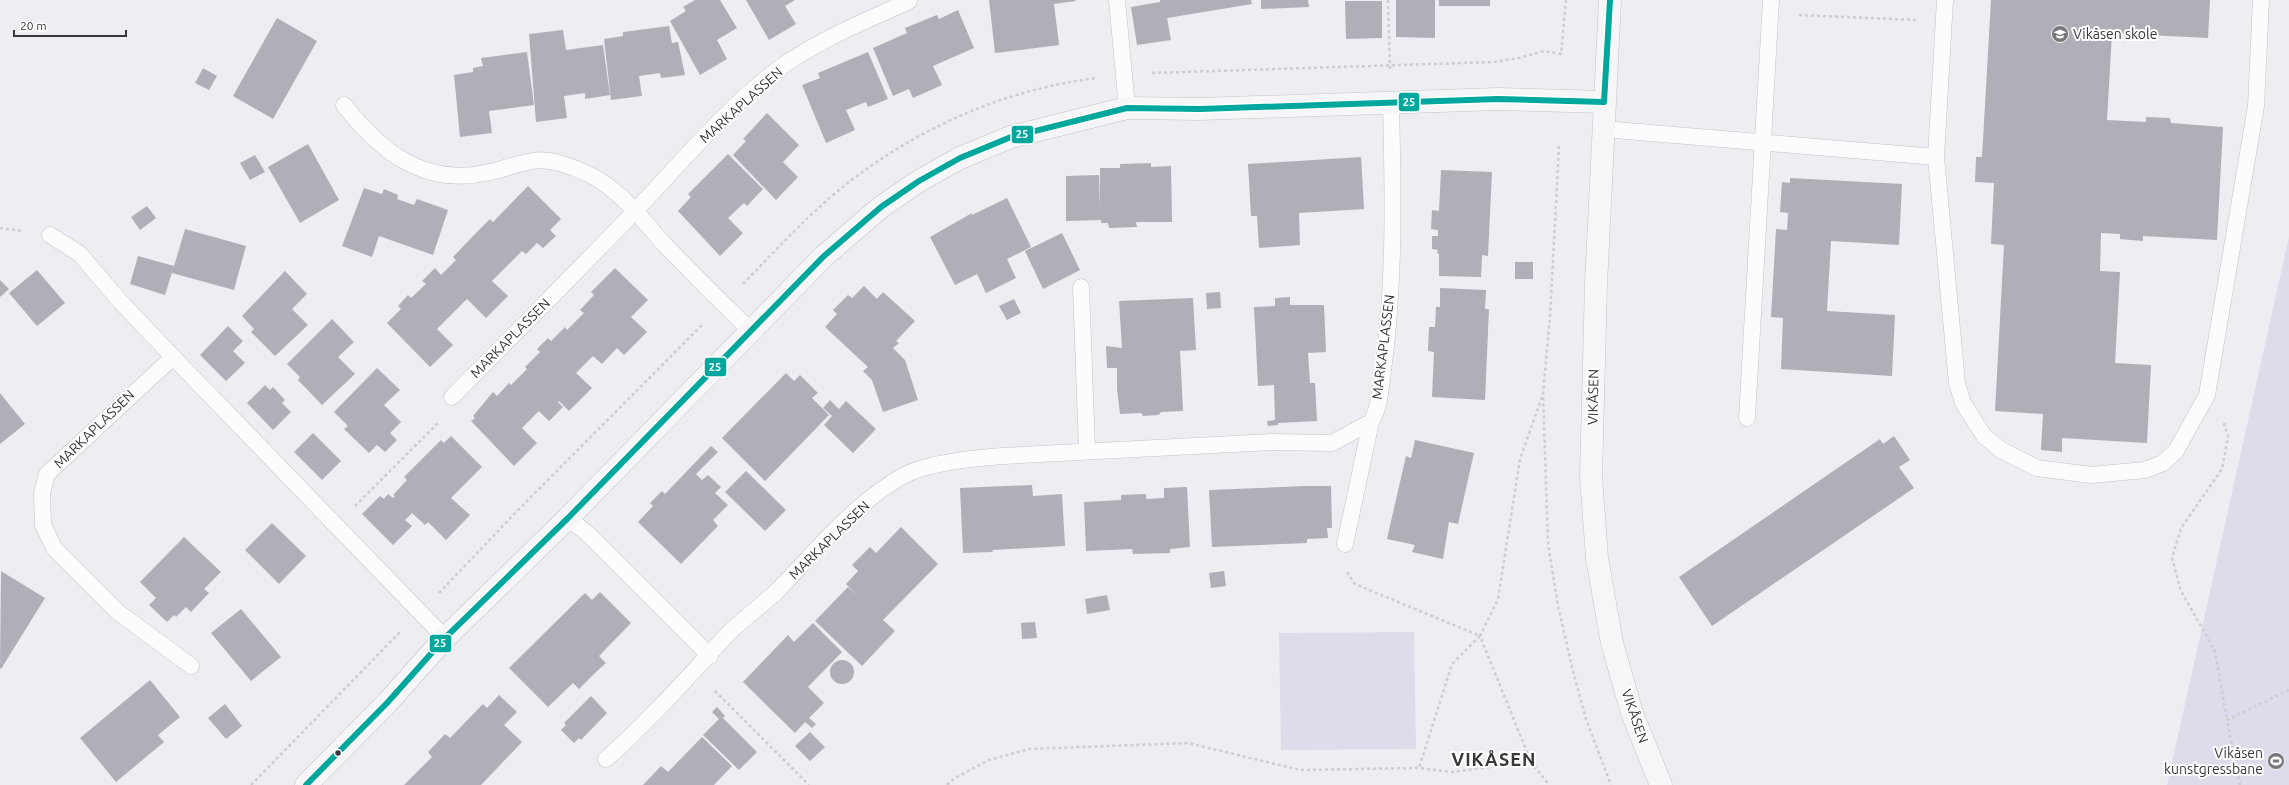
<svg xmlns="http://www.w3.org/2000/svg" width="2289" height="785" viewBox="0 0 2289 785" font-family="Ubuntu,sans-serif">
<rect width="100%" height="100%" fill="#eeedf2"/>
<path fill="#e0dbeb" d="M2289,237V785H2167Z
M1414,632L1416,749L1281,750L1279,633Z"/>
<path fill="#b0aeb7" d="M695,0H720L737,28L717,40L727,59L700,75L670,21L686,11L683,7Z
M746,0H795L785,6L796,24L769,40Z
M989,0H1075L1076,1L1054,4L1059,45L995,53Z
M1160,0H1251L1252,4L1167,18L1171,40L1137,45L1131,7L1160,2Z
M1261,0H1308L1309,7L1261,9Z
M1396,0H1435V38L1396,37Z
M1439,0H1490V6H1439Z
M1991,0H2210L2208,38L2147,35V39L2124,38V34L2112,33L2107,120L2146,122V117L2170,118L2171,123L2223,127L2217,240L2143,236V241L2120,239V234L2101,233L2100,271L2120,272L2115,363L2151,365L2147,443L2062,438V452L2041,450L2043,414L1995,411L2004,245L1991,244L1994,183L1975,182L1976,157H1982Z
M1345,1H1382V38L1346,39Z
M958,10L974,48L933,66L942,85L913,98L909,89L893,96L873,48L907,33L905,28L937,15L939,19Z
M277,18L317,41L273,119L233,96Z
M669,26L672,43L678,42L685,75L661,78L660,73L639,76L642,96L611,100L604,39L623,36V32Z
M563,30L566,50L603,45L610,95L585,99V93L564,96L567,118L536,122L529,34Z
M527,52L534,105L489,111L492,133L460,137L454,75L473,72V68L483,66L481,58Z
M868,52L888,99L868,107L866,102L846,110L855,130L826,143L802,85L820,78L818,73Z
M203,68L217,76L209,90L195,83Z
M767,113L799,145L783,162L798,177L776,200L733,155L746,141L743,139Z
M308,144L339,200L300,223L268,167Z
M728,154L763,189L747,206L744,203L728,218L743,233L720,256L678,211L691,197L688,194Z
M255,155L265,172L250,180L240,163Z
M1361,157L1364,209L1299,213L1300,245L1259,248L1257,216H1251L1248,164Z
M1151,163V167L1171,166L1172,222H1136L1137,227L1109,228L1108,223H1101V220L1066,221V176L1099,175L1100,208V168H1120V164Z
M1441,170L1492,172L1488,256L1482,255L1481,277L1439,276V254L1437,253L1438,250L1432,249V236H1438V230L1431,229L1432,210L1439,211Z
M1790,178L1902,184L1899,245L1831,241L1827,311L1895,315L1892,376L1781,369L1783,318L1771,317L1776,229L1787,230L1788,213L1780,212L1782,182L1790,183Z
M528,186L561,219L550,230L556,236L543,248L537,243L526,254L522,251L492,281L508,296L486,318L467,299L437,329L453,345L430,367L387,323L401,309L398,306L408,295L411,298L426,284L422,281L435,268L441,275L456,260L453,257L476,233L490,219L493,222Z
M364,188L382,194L384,189L398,195L397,199L414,205L417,199L448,210L433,255L379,236L372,257L342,246Z
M1007,198L1031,247L1007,259L1016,278L986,293L977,274L955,285L930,237L972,213V215Z
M147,206L156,218L140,230L131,217Z
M185,229L246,246L234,290L172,273Z
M1062,233L1080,270L1043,289L1025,251Z
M138,256L174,266L165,295L130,284Z
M1515,262H1533V279H1515Z
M615,268L648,300L631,317L647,332L624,355L617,348L602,364L593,356L576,373L592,388L569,411L559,401L558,402L563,407L549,421L539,411L522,428L537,443L514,466L471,421L475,418L473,416L493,392L497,396L509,383L511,385L527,369L525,367L540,352L537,349L548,338L551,341L565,327L567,330L584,313L580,310L594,295L591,292Z
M37,270L65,303L37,326L9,293Z
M285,271L307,294L292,309L308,325L275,356L251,332L254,329L242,316Z
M0,280L9,289L0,297Z
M864,286L877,299L883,292L915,321L896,341L899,343L893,348L905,360L918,400L883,412L872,380L863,371L868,367L825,327L837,314L833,310L848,295L852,298Z
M1440,288L1486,290L1485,309H1489L1485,400L1432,397L1434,352L1428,351L1429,327H1435L1436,307H1440Z
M1220,292L1221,308L1207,309L1206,293Z
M1290,297V305H1324L1326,352L1308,353L1310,383H1315L1317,421L1278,423V425L1268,426L1267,421L1275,420L1274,385L1258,386L1254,307L1275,306V298Z
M1193,298L1196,350L1180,351L1183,411L1161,412L1159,415L1143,416L1141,413L1120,414L1117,389V368H1107L1106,346L1122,348L1119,301Z
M1014,299L1021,313L1007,320L999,306Z
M332,319L354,342L338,357L355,374L322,405L298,380L300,377L287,364Z
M228,326L243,341L233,351L245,363L226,381L200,355Z
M377,368L400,390L384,405L401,422L390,433L397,440L385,452L377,445L369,453L344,429L348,426L334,412Z
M786,373L794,381L800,375L818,393L812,398L829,415L765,481L722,438Z
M265,385L270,390L273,387L285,400L282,403L291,412L273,430L247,403Z
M0,393L25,424L0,444Z
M830,400L839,409L846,401L876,429L853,453L824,425L832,416L823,408Z
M313,433L341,461L322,480L294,452Z
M451,436L482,467L451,498L470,515L446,540L428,522L425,525L412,513L405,520L412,526L393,545L362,514L380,496L384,499L388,494L393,498L395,496L393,495L407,480L404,477L441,440L444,443Z
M1894,436L1910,460L1899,467L1914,488L1712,626L1679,577L1880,439L1883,444Z
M1415,440L1474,453L1458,524L1449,522L1443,559L1412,552L1415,545L1387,539L1406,456L1411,458Z
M711,446L718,452L696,474L702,480L708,475L721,487L715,493L728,505L713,520L718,526L681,564L638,522L653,506L650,503L662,491L665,494Z
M746,471L786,510L765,531L725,492Z
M1032,485L1033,496L1062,494L1065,546L992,550L993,552L963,553L960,488Z
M1305,486H1331L1332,528H1327L1328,538L1307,539V543L1212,547L1209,490Z
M1187,487L1190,547L1170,549V553L1133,554L1132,549L1086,551L1084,502L1121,500V495L1146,494V499L1164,498V488Z
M272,523L306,556L279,584L245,550Z
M901,527L938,564L883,620L895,631L862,666L815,621L848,587L859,597L846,584L858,571L852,565L870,547L876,553Z
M184,537L221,572L204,589L209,593L191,612L186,607L176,617L174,615L167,622L149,605L156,598L140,582Z
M1,571L45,598L1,669L0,668Z
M1224,571L1226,586L1211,588L1209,573Z
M600,592L631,623L599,656L606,663L595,673L579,689L573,683L548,707L509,668L585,593L592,600Z
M1107,595L1110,610L1087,614L1085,599Z
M241,609L281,657L251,681L211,633Z
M1035,622L1037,638L1022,639L1021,623Z
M813,623L842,652L808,687L824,703L809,718L816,724L812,728L805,722L795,733L743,682L788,635L794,642Z
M830 672a12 12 0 1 1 24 0a12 12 0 1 1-24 0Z
M150,680L180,717L158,735L164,742L116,782L80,738Z
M499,695L517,712L504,725L522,742L481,785H404L432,757L428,752L445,734L450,738L483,704L487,708Z
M591,696L607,713L581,740L579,738L574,743L561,730L566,725L564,723Z
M225,704L242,726L226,739L208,718Z
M717,707L725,716L723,718L757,752L739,770L703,735L719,719L712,712Z
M810,732L825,747L810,761L795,746Z
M702,737L732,766L714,785H643L661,766L668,772Z"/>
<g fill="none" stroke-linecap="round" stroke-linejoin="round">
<g stroke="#c4c3c7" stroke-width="17">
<path id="lane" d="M1117,0L1127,108
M1945,0L1936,157L1957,383L1963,403L1984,436L2001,450L2037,468L2091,475L2145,470L2163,463L2176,451L2207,395L2256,106L2261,0
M344,105C380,151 423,186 485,173C501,170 516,164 532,161C549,158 572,166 588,174C619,188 642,220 665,245C693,274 722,303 751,331
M1603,129L1936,157
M50,235L80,254L118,299L173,357L445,638
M1081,287L1087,450
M173,357L47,474L42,493L43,525L54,548L118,612L191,666
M452,397C513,335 575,274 635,211C682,162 726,108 781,67C820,39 866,21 909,1
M1747,418L1771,0
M568,518L588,534L710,656
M1345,544L1371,422
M606,759C649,721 687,678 726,636C742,619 762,606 778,590C818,549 855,502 905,475C929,462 976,458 1003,456L1272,442L1332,443L1371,422C1381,406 1381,381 1384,363C1395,276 1393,189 1391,102"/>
</g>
<g stroke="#c4c3c7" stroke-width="23">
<path id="secondary" d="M1610,0L1596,284L1591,477L1597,558L1612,643L1632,713L1661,785
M306,785L387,703L445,638L568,518L824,256L881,207L919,181L960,158L1011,137L1127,108L1200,109L1498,99L1604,102"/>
</g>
<path stroke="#cdcccf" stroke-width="2.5" stroke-dasharray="3 3" stroke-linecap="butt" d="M1388,0L1390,71
M1799,15L1916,20
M1152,73L1493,62L1519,58L1544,51L1561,54L1566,0
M1559,146L1550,317L1543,394L1548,543L1558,606L1572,667L1586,719L1611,785
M0,228L23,231
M743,284C770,256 796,228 825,202C900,136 997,90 1097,78
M1542,397L1520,459L1498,599L1480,636L1531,762L1549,785
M2224,423L2228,437L2222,469L2181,528L2172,558L2181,591L2215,651L2227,720
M355,506L439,422
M1347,572L1355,584L1480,636L1452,664L1419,768
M439,593L520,508L703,324
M715,691L809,785
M251,785L400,632
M947,785L955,778L989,760L1029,749L1188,743L1300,770L1419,768L1452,772L1531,762
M2240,785L2227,720L2289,690"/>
<use href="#lane" stroke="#fcfcfd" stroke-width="16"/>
<use href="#secondary" stroke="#f6f6f8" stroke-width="22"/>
<g stroke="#fff" stroke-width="9">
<path id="bus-1" d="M1604,102L1610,0
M306,785L387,703L445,638L568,518L824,256L881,207L919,181L960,158L1011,137L1127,108L1200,109L1498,99L1604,102"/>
</g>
<use href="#bus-1" stroke="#00a79d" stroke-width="6"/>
</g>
<defs>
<g id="school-disc" transform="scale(0.9)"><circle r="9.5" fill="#78777b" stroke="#fff"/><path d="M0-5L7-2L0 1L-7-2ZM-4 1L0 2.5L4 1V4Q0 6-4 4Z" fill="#fff"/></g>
<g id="stadium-disc" transform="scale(0.9)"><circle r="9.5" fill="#78777b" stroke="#fff"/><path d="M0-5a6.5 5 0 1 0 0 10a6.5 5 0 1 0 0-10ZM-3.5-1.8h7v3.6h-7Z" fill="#fff"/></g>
</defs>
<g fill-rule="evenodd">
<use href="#school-disc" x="2060" y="34"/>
<use href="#stadium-disc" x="2276" y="761"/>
</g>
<circle fill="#38373b" stroke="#fff" stroke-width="1.5" cx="338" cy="753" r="3.5"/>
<g text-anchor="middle" stroke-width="4" stroke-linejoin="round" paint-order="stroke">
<g font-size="14" fill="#38373b" stroke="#fff" text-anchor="start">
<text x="2073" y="39">Vikåsen skole</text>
<text x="2263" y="758" text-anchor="end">Vikåsen<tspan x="2263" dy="16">kunstgressbane</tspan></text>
</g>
<g font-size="14" fill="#38373b" stroke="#fff">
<text transform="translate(741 105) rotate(-42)" y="5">MARKAPLASSEN</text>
<text transform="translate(510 338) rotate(-45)" y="5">MARKAPLASSEN</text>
<text transform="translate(1383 347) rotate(-83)" y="5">MARKAPLASSEN</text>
<text transform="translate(1593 397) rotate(-89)" y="5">VIKÅSEN</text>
<text transform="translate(94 429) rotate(-44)" y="5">MARKAPLASSEN</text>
<text transform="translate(829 540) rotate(-44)" y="5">MARKAPLASSEN</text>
<text transform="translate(1635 716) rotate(71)" y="5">VIKÅSEN</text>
</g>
<g font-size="18" font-weight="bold" letter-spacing="1" fill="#38373b" stroke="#fff">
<text x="1494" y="766">VIKÅSEN</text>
</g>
</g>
<g stroke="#fff" stroke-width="1.5">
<rect x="1398" y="92" width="22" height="20" rx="4" fill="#00a79d"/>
<rect x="1011" y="125" width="23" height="19" rx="4" fill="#00a79d"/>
<rect x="704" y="357" width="23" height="20" rx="4" fill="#00a79d"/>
<rect x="429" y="634" width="23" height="19" rx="4" fill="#00a79d"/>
</g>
<g font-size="11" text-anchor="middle" font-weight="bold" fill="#fff">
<text x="1409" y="106">25</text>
<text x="1022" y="138">25</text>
<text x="715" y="371">25</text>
<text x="440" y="647">25</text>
</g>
<path d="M14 30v6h112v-6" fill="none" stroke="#38373b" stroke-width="2"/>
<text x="20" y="30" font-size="12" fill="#38373b" stroke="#ffffff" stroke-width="3" paint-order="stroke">20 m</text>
</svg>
